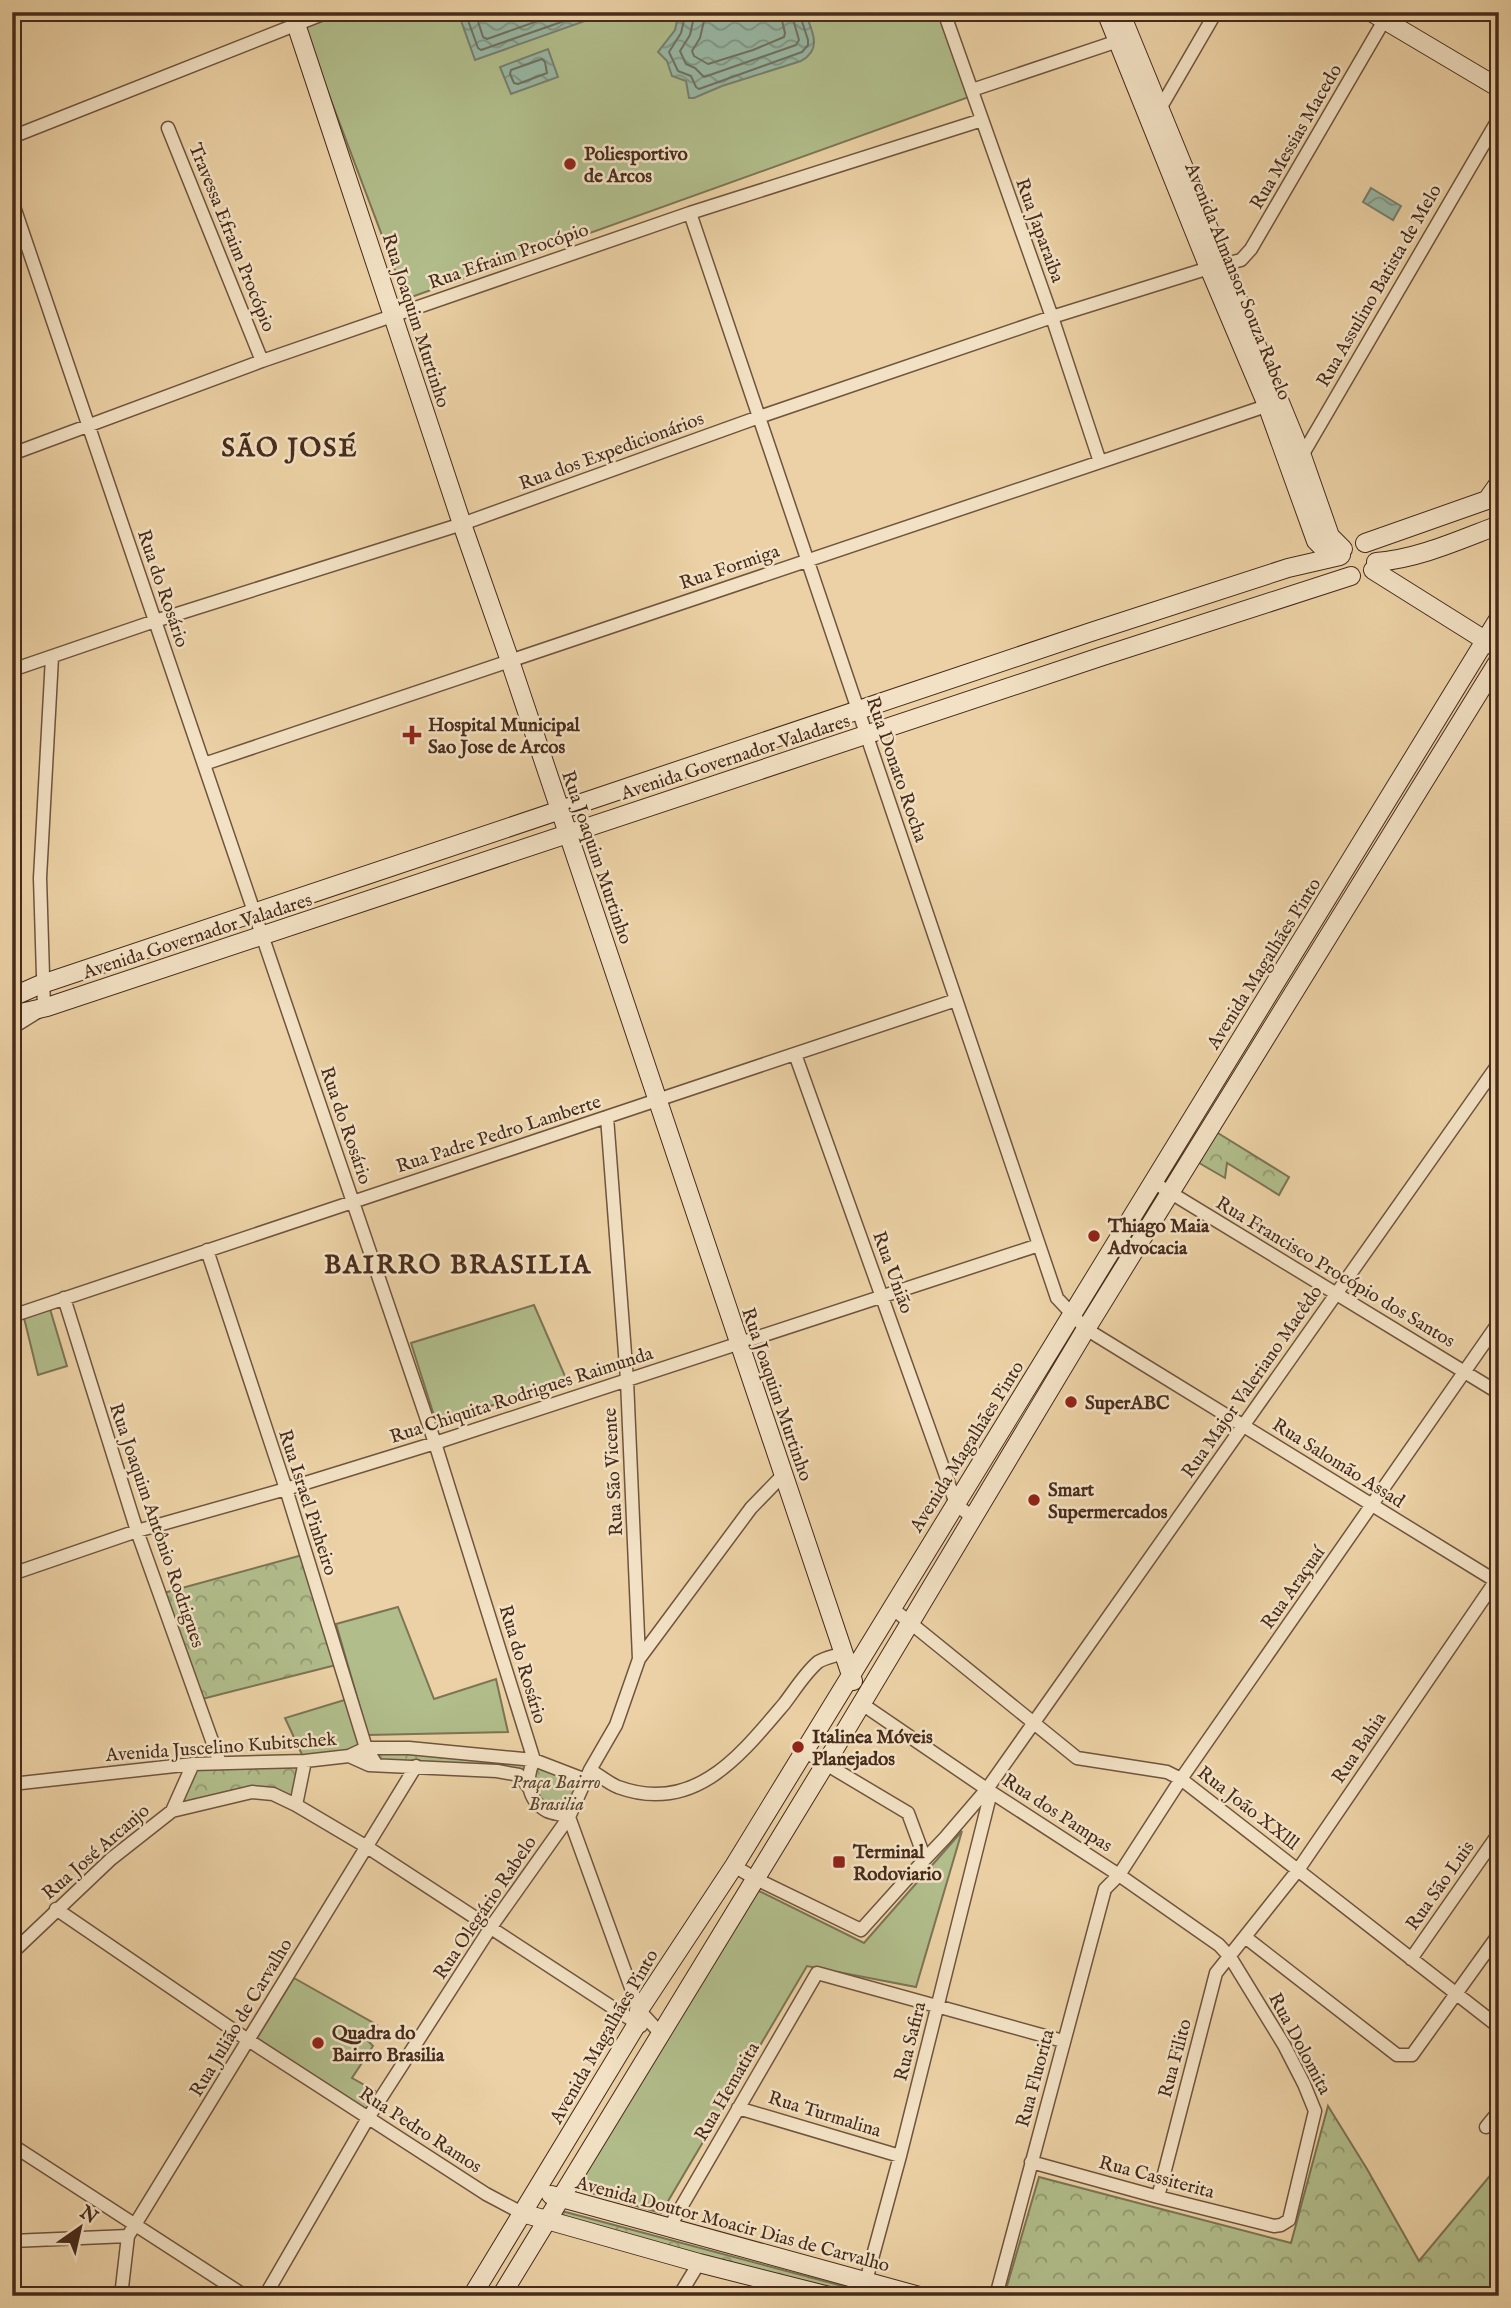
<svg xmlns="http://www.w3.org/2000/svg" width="1511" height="2308" viewBox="0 0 1511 2308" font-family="'IM FELL English',serif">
<defs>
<pattern id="forest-crowns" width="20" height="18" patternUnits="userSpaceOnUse" patternTransform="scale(1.75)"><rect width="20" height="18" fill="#b1bd8b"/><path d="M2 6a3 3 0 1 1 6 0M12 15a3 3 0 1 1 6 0" fill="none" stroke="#929a71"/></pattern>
<pattern id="water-waves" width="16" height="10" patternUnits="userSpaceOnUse" patternTransform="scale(1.75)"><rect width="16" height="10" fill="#98b7a4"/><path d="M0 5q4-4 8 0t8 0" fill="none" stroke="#7e9585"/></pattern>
</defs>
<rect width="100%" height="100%" fill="#ebd1a5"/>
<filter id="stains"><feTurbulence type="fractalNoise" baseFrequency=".00286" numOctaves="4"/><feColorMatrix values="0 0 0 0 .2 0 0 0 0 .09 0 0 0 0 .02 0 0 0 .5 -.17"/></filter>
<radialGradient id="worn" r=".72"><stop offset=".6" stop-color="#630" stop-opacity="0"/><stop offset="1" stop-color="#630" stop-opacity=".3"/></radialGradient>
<path fill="#b1bd8b" stroke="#7c7454" stroke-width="2" d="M340,12H938L969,97L406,299L303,26Z
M534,1305L568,1383L436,1422L411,1343Z
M50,1309L67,1366L38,1375L24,1318Z
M398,1607L434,1699L496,1679L508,1732L368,1735L336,1624Z
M351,1698L366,1748L305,1761L285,1718Z
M962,1831L916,1987L807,1966L661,2213L567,2186L757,1890L864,1943Z
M294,1978L377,2025L368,2041L373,2046L352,2078L375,2091L366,2110L257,2038Z"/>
<path fill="url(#forest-crowns)" stroke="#7c7454" stroke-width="2" d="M1213,1130L1289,1177L1279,1195L1227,1163L1225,1178L1194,1160Z
M306,1554L340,1664L198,1700L160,1594Z
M371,1751L531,1764L525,1773H519L377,1762Z
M534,1760L586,1780L569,1817L549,1812L530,1789Z
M305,1761L296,1805L269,1794L172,1811L193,1764Z
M1328,2106L1367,2169L1419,2261L1493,2172L1499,2179V2296H1004L1039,2177L1291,2243Z
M562,2211L850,2288L849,2296H840L558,2219Z"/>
<path fill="url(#water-waves)" stroke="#787f6e" stroke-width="2" d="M458,12H601L602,15L475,60Z
M683,12H805C812,31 823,49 801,61L722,86L694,98H689L686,81L672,76L667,61L658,52L675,30L678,16Z
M548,49L558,77L511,94L500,67Z
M1371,188L1401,206L1393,220L1363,202Z"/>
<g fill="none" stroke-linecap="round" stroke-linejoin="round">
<path stroke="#707160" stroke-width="2" d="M465,12L478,48L481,50L590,12
M475,12L483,37L487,39L563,12
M686,12L681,33L669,52L678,71L691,76L696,87L699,89L802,52L808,45V40L799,12
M695,12L690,35L680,51L686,64L695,68L704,77L796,45L799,40L791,12
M706,12L700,38L692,51L694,56L708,64L753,50L784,37L785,33L780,12
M542,59L545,62L547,73L518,84L514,83L510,74L511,70Z"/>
<g stroke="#70543e" stroke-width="15">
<path id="street" d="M944,12L1052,317L1100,462
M972,90L1118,41
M1158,112L1216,12
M168,128L262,361
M12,137L328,12
M12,201L435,1443L534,1760C525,1779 527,1800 547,1811C554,1814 562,1814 569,1817L639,2010L661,2034
M690,213L1057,1298L1086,1329L1499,1583
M12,454L262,361L690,213L982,120
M1300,459L1499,118
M12,670L155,621L462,524L759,417L1052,317L1209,268L1241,260L1251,249L1389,12
M204,764L1275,403
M12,1028L44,1008L40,878L52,657
M795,1054L956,1504L973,1518
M607,1117L627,1380L639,1659
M1153,1182L1499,1393
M207,1250L286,1489L366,1748L376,1764
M64,1298L137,1531L220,1763
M12,1316L956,1000
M12,1574L137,1531L286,1489L435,1443L1039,1245
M892,1608L1077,1758L1167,1772L1181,1779L1499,2027
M862,1704L991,1792L1119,1875L1219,1945L1230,1957L1284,2045L1304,2084L1315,2111L1289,2220L1281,2225L1274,2226L1158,2197L1031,2162
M349,1756L369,1765L497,1771L519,1775L529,1788
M305,1761L296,1805L367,1847L641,2026
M12,1784L193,1764L305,1761L349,1756L366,1748H409L534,1760L586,1780L590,1770C599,1775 608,1783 618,1787C694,1815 740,1756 784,1704C794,1691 805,1673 818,1662C824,1658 835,1656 843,1653
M172,1811L193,1764
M925,1859L945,1838L987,1789L1499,1063
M734,1866L756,1879L861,1930L925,1859L908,1813L804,1751
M56,1909L248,2040L486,2194L522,2213
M1245,1937L1397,2055H1412L1499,1934
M12,1953L111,1859L172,1811L252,1792L273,1794L296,1805
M1411,1959L1499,1833
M738,2108L900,2156
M1486,2127L1499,2111
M12,2145L245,2296
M1158,2197L1216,1973L1298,1870L1499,1576
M669,2228L817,1973L1063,2041
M12,2241L128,2236
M121,2296L128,2236L416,1766
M265,2296L368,2118L491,1927L569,1817L590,1770L616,1725L639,1659L751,1508L783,1475
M679,2296L699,2263
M856,2296L866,2281L900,2156L991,1792
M996,2296L1105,1889L1119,1875L1181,1779L1499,1322"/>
</g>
<g stroke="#472b1c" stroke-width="20">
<path id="secondary" d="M292,12L462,524L510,661L853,1681
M1106,12L1209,268L1267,405L1316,541L1324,549L1341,555
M1120,12L1302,456L1330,536L1343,549
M1371,12L1499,88
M1365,543L1487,500L1499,483
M1376,562C1418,559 1459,540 1499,525
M1373,570L1499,649
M12,997L39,985L1091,632L1288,568L1340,556
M12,1015L47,1007L1100,657L1351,576
M551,2195L919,2296
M522,2213L699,2263L829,2296
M472,2296L637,2024L639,2010L734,1866L1499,618
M501,2296L826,1763L1086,1329L1499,660"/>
</g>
<use href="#street" stroke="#f2e1c4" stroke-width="12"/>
<use href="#secondary" stroke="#f2e1c4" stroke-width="18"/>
</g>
<g fill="#8f2418" stroke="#f2e1c4" stroke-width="2.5">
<circle cx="570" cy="164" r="7"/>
<path d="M408.5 724.5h7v7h7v7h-7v7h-7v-7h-7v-7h7z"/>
<circle cx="1094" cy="1236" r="7"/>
<circle cx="1071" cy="1402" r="7"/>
<circle cx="1034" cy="1500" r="7"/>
<circle cx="798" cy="1747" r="7"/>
<rect x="832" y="1855" width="14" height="14" rx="3.5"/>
<circle cx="318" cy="2043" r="7"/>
</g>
<g text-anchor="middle" stroke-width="5" stroke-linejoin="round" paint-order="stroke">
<g font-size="19" fill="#472b1c" stroke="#f2e1c4">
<text transform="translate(1295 136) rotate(-60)" y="7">Rua Messias Macedo</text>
<text transform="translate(1041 230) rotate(70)" y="7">Rua Japaraiba</text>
<text transform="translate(233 237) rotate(68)" y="7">Travessa Efraim Procópio</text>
<text transform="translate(508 255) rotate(-19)" y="7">Rua Efraim Procópio</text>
<text transform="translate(1239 281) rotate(68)" y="7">Avenida Almansor Souza Rabelo</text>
<text transform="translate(1378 285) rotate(-60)" y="7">Rua Assulino Batista de Melo</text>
<text transform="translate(417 320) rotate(72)" y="7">Rua Joaquim Murtinho</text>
<text transform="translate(611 450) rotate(-20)" y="7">Rua dos Expedicionários</text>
<text transform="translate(729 566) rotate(-19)" y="7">Rua Formiga</text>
<text transform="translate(164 588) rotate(71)" y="7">Rua do Rosário</text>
<text transform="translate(735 756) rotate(-18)" y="7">Avenida Governador Valadares</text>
<text transform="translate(898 769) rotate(71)" y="7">Rua Donato Rocha</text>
<text transform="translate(598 857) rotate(71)" y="7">Rua Joaquim Murtinho</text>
<text transform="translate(197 935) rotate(-18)" y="7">Avenida Governador Valadares</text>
<text transform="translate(1263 963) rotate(-58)" y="7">Avenida Magalhães Pinto</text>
<text transform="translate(347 1125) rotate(71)" y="7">Rua do Rosário</text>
<text transform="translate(498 1133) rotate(-18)" y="7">Rua Padre Pedro Lamberte</text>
<text transform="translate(1336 1271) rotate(31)" y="7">Rua Francisco Procópio dos Santos</text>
<text transform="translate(894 1272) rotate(70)" y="7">Rua União</text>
<text transform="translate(1251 1381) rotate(-55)" y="7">Rua Major Valeriano Macêdo</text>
<text transform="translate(521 1394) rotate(-18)" y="7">Rua Chiquita Rodrigues Raimunda</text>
<text transform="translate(778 1394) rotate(71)" y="7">Rua Joaquim Murtinho</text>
<text transform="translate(966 1446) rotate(-58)" y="7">Avenida Magalhães Pinto</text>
<text transform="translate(1339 1462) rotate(32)" y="7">Rua Salomão Assad</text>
<text transform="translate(612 1472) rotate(-93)" y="7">Rua São Vicente</text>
<text transform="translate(309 1502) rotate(72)" y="7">Rua Israel Pinheiro</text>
<text transform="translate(158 1525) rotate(71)" y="7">Rua Joaquim Antônio Rodrigues</text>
<text transform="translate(1292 1587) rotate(-55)" y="7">Rua Araçuaí</text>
<text transform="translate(524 1664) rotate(73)" y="7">Rua do Rosário</text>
<text transform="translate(221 1746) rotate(-4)" y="7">Avenida Juscelino Kubitschek</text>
<text transform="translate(1358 1747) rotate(-56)" y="7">Rua Bahia</text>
<text transform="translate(1249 1807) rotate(38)" y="7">Rua João XXlll</text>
<text transform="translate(1058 1812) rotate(33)" y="7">Rua dos Pampas</text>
<text transform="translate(95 1851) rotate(-41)" y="7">Rua José Arcanjo</text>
<text transform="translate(1439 1885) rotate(-55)" y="7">Rua São Luis</text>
<text transform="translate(484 1907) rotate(-56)" y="7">Rua Olegário Rabelo</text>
<text transform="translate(240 2017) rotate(-59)" y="7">Rua Julião de Carvalho</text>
<text transform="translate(603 2036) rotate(-60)" y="7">Avenida Magalhães Pinto</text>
<text transform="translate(909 2041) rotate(-76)" y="7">Rua Safira</text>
<text transform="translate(1301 2043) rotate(62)" y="7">Rua Dolomita</text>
<text transform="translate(1174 2058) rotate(-75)" y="7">Rua Filito</text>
<text transform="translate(1034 2078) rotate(-75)" y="7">Rua Fluorita</text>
<text transform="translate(726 2091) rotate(-60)" y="7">Rua Hematita</text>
<text transform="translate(825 2113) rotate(17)" y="7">Rua Turmalina</text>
<text transform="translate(421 2129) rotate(33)" y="7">Rua Pedro Ramos</text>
<text transform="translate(1157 2176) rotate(15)" y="7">Rua Cassiterita</text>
<text transform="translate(733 2223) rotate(15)" y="7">Avenida Doutor Moacir Dias de Carvalho</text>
</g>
<g font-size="19" font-weight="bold" fill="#472b1c" stroke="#f2e1c4" text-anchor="start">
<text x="584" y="160">Poliesportivo<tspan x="584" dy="22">de Arcos</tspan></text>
<text x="428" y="731">Hospital Municipal<tspan x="428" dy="22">Sao Jose de Arcos</tspan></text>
<text x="1108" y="1232">Thiago Maia<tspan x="1108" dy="22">Advocacia</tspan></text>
<text x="1085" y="1409">SuperABC</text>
<text x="1048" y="1496">Smart<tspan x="1048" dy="22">Supermercados</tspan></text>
<text x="812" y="1743">Italinea Móveis<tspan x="812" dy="22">Planejados</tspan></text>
<text x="853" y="1858">Terminal<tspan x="853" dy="22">Rodoviario</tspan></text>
<text x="332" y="2039">Quadra do<tspan x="332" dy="22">Bairro Brasilia</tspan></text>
</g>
<g font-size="19" font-style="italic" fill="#5c4832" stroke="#f2e1c4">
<text x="556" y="1788">Praça Bairro<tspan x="556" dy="22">Brasilia</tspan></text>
</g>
<g font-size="26" font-weight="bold" letter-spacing="2" fill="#472b1c" stroke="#f2e1c4">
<text x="290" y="456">SÃO JOSÉ</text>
<text x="458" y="1273">BAIRRO BRASILIA</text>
</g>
</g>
<rect width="1511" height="2308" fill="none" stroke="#ebd1a5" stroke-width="42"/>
<rect x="14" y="14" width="1483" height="2280" fill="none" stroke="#472b1c" stroke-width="3.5"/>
<rect x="21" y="21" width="1469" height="2266" fill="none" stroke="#472b1c" stroke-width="2"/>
<g transform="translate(80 2228) rotate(34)" stroke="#f2e1c4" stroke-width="5" paint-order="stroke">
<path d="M0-5L12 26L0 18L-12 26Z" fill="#472b1c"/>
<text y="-10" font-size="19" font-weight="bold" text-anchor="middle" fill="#472b1c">N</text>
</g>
<rect width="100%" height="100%" filter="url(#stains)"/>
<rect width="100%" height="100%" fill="url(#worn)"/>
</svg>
